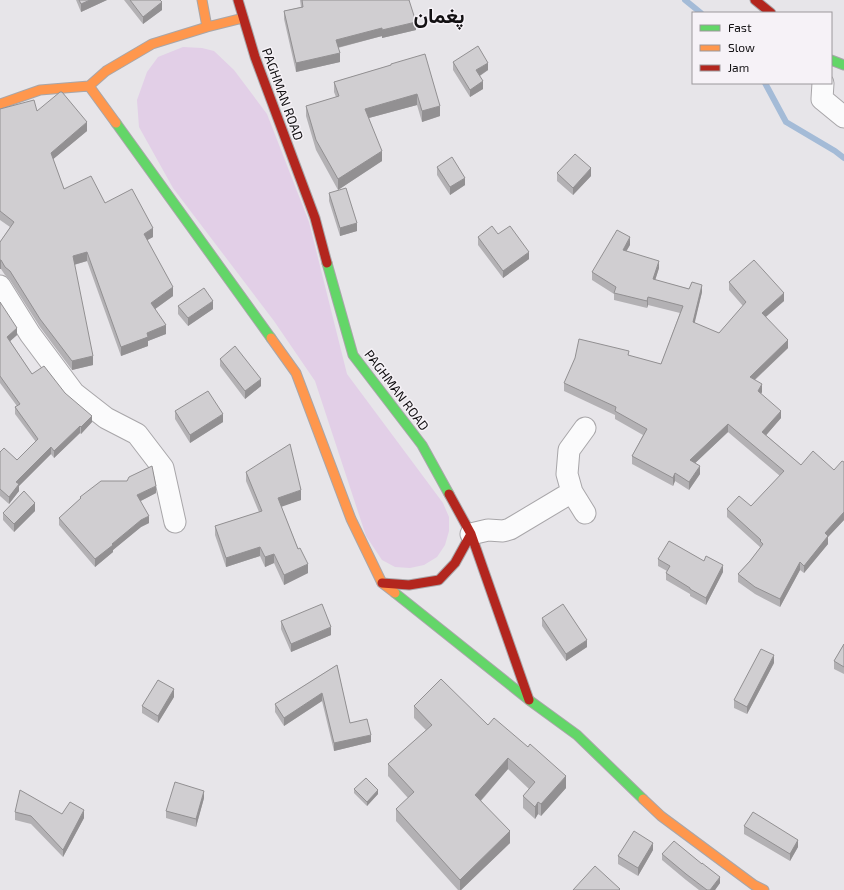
<svg xmlns="http://www.w3.org/2000/svg" width="844" height="890" viewBox="0 0 844 890" font-family="'Exo 2',Vazirmatn,sans-serif">
<rect width="100%" height="100%" fill="#e7e5e9"/>
<path fill="#e2cfe7" d="M183,47L202,48L214,51L234,70L267,114L309,222L347,374L443,503L449,517V531L445,545L437,557L424,565L410,568L395,567L382,560L366,536L315,381L274,321L173,188L139,127L137,100L147,72L158,57Z"/>
<g fill="none" stroke-linecap="round" stroke-linejoin="round">
<path stroke="#a4bbd7" stroke-width="6" d="M685,0L701,13
M765,83L786,122L835,151L844,158"/>
<g stroke="#a8a6a9" stroke-width="23">
<path id="street" d="M823,83L822,99L844,117
M0,286L30,334L74,393L106,418L137,434L163,468L175,522
M585,513L572,492L567,474L569,450L585,428
M471,534L488,530L503,531L510,529L572,492"/>
</g>
<g stroke="#a8a6a9" stroke-width="11">
<path id="fast" d="M831,60L844,65
M116,123L271,338
M327,263L353,355L422,445L449,494
M395,593L529,700L577,735L643,799"/>
</g>
<g stroke="#a8a6a9" stroke-width="11">
<path id="slow" d="M202,0L207,27
M0,104L40,90L89,86
M116,123L89,86L106,71L152,44L207,27L243,18
M271,338L296,373L351,519L382,583L395,593
M643,799L661,816L754,885L764,890"/>
</g>
<g stroke="#a8a6a9" stroke-width="11">
<path id="jam" d="M238,0L255,57L315,218L327,263
M755,0L771,13
M449,494L471,534L529,700
M382,583L409,585L439,580L455,563L471,534"/>
</g>
<use href="#street" stroke="#fbfbfc" stroke-width="21"/>
<use href="#fast" stroke="#63d668" stroke-width="9"/>
<use href="#slow" stroke="#ff974d" stroke-width="9"/>
<use href="#jam" stroke="#b3261e" stroke-width="9"/>
</g>
<path fill="#b3b1b4" d="M76,0H107L81,12Z
M124,0H160L162,10L143,24Z
M300,0H409L416,30L382,38V36L338,48L340,62L296,72L284,19V11L301,7Z
M453,62L488,70L480,76L483,89L470,97L453,70Z
M391,65L440,116L422,122L417,105L369,118L382,161L338,190L316,150L306,116V106L336,97L334,92V82Z
M0,109L37,111L87,131L53,159L64,189L105,203L153,237L147,240L173,296L155,309L166,334L148,341V346L121,356L87,261L74,265L93,365L72,370L40,327L10,280L5,275L1,269L0,242L10,227L0,220Z
M437,167L465,185L450,195L437,175Z
M557,173L591,176L573,195L557,181Z
M329,193L357,231L340,236L329,201Z
M498,234L529,259L503,278L478,245V237Z
M630,245L626,251L659,268L655,280L702,292L694,323L719,333L743,306L729,290V282L784,301L766,317L788,348L755,380L762,392L761,394L781,418L766,435L801,465L834,470L844,462V520L828,537V544L804,573L800,570L780,607L755,594L738,582V574L750,561L760,548V547L727,517V509L751,506L780,476L728,432L695,463L700,474L689,490L675,481L673,486L632,464V456L643,435L615,419V415L564,391V383L629,356L661,364L680,313L648,305L647,308L614,300V294L592,280V272Z
M0,302L17,335L10,341L32,374L65,393L92,422L81,434L80,433L54,458L51,454L19,486V491L9,504L0,496V452L17,460L36,442L15,414V407L17,406L0,383Z
M178,306L213,309L188,326L178,314Z
M220,359L261,386L245,399L220,366Z
M175,411L223,422L190,443L175,419Z
M246,472L301,500L281,506L308,573L284,585L274,563L265,567L260,556L226,567L215,535V526L259,512L246,481Z
M156,493L140,501L149,523L141,527L113,550V552L95,567L59,525V518L80,499V497Z
M35,511L14,532L3,520V513Z
M658,559L704,561L723,572L706,605L690,596V594L666,580V573L667,571L658,566Z
M542,618L587,647L566,661L542,626Z
M281,621L331,635L291,652L281,629Z
M844,644V674L834,669V661Z
M774,663L747,714L734,708V700Z
M337,665L350,723L371,742L334,751L322,701L284,726L275,712V704Z
M174,697L158,723L142,713V706Z
M414,706L488,725L566,788L541,816L538,814L535,819L523,808V796L529,789L508,769L481,801L510,843L461,890H458L396,821V809L408,798L388,776V764L426,730L414,718Z
M354,789L378,794L367,806L354,793Z
M204,798L196,827L166,818V811Z
M15,812L84,818L63,857L31,824L15,820Z
M744,826L798,847L790,861L744,834Z
M653,850L638,876L618,864V856Z
M662,854L720,883L715,890H699L686,880L662,860Z"/>
<path fill="#929092" d="M90,0H107L81,12V4Z
M162,2V10L143,24V17Z
M416,22V30L382,38V30Z
M382,28V36L336,48V40Z
M340,53V62L296,72V63Z
M488,63V70L476,78V70Z
M483,81V89L470,97V90Z
M417,94V105L365,119V109Z
M440,106V116L422,122V111Z
M87,122V131L51,161V153Z
M382,151V161L338,190V179Z
M591,168V176L573,195V188Z
M465,178V185L450,195V187Z
M357,223V231L340,236V228Z
M153,228V237L144,242V234Z
M630,237V245L623,257V250Z
M87,252V261L73,265V256Z
M529,252V259L503,278V271Z
M0,260H1V269H0Z
M659,261V268L653,287V279Z
M702,285V292L693,330V322Z
M173,287V296L151,312V303Z
M784,293V301L762,320V313Z
M648,297V305L647,308V301Z
M213,301V309L188,326V318Z
M166,325V334L148,341V346L121,356V347L147,333Z
M17,328V335L7,344V337Z
M788,340V348L750,384V377Z
M93,356V365L72,370V361Z
M261,379V386L245,399V391Z
M762,384V392L758,399V391Z
M781,411V418L762,440V432Z
M223,414V422L190,443V435Z
M92,416V422L81,434V427Z
M728,424V432L690,468V460Z
M80,426V433L54,458V451Z
M51,447V454L19,486V491L9,504V497L16,482Z
M700,466V474L689,490V482Z
M675,473V481L673,486V478Z
M156,486V493L137,503V495Z
M301,490V500L278,508V498Z
M35,503V511L14,532V524Z
M844,512V520L828,537V544L804,573V566L825,533Z
M149,516V523L141,527L113,550V552L95,567V559L112,544L141,520Z
M260,547V556L226,567V558Z
M274,554V563L265,567V557Z
M800,562V570L780,607V599Z
M308,564V573L284,585V575Z
M723,565V572L706,605V598Z
M331,627V635L291,652V644Z
M587,640V647L566,661V654Z
M774,655V663L747,714V707Z
M174,689V697L158,723V716Z
M322,693V701L284,726V718Z
M371,735V742L334,751V743Z
M508,758V769L475,807V795Z
M566,776V788L541,816V804Z
M378,790V794L367,806V802Z
M204,791V798L196,827V819Z
M538,802V814L535,819V807Z
M84,810V818L63,857V850Z
M510,831V843L461,890H460V880Z
M798,840V847L790,861V854Z
M653,843V850L638,876V868Z
M720,877V883L715,890H710Z"/>
<path fill="#d0ced1" stroke="#929092" d="M79,0H90L81,4Z
M130,0H160L162,2L143,17Z
M302,0H409L416,22L382,30V28L336,40L340,53L296,63L284,11L303,7Z
M478,46L488,63L476,70L483,81L470,90L453,62Z
M425,54L440,106L422,111L417,94L365,109L382,151L338,179L316,140L306,106L339,96L334,82L391,65V64Z
M60,92H62L87,122L51,153L64,189L91,176L105,203L132,189L153,228L144,234L173,287L151,303L166,325L147,333L148,337L121,347L87,252L73,256L93,356L72,361L40,319L10,271L5,267L1,260H0V242L14,222L0,211V109L34,100L37,111Z
M575,154L591,168L573,188L557,173Z
M452,157L465,178L450,187L437,167Z
M346,188L357,223L340,228L329,193Z
M492,226L498,234L510,226L529,252L503,271L478,237Z
M617,230L630,237L623,250L659,261L653,279L689,289L692,282L702,285L693,322L719,333L746,302L729,282L754,260L784,293L762,313L788,340L750,377L762,384L758,391L781,411L762,432L801,465L813,451L834,470L842,461L844,462V512L825,533L828,536L804,566L800,562L780,599L755,587L738,574L750,561L763,544L760,541L761,540L727,509L739,496L751,506L784,471L728,424L690,460L700,466L689,482L675,473L673,478L632,456L647,429L615,411L616,407L564,383L575,358L579,339L629,351L628,355L661,364L683,306L648,297L647,301L614,293L616,287L592,272Z
M204,288L213,301L188,318L178,306Z
M0,302L17,328L7,337L32,374L44,366L65,393L92,416L81,427L80,426L54,451L51,447L16,482L19,484L9,497L0,489V452L4,448L17,460L38,439L15,407L20,404L0,376Z
M235,346L261,379L245,391L220,359Z
M208,391L223,414L190,435L175,411Z
M290,444L301,490L278,498L298,549L300,548L308,564L284,575L274,554L265,557L260,547L226,558L215,526L262,511L246,472Z
M152,466L156,486L137,495L149,516L141,520L112,544L113,545L95,559L59,518L81,498L80,497L101,481H127L129,477Z
M24,491L35,503L14,524L3,513Z
M669,541L704,561L706,556L723,565L706,598L690,589V588L666,573L670,566L658,559Z
M322,604L331,627L291,644L281,621Z
M563,604L587,640L566,654L542,618Z
M844,644V667L834,661Z
M761,649L774,655L747,707L734,700Z
M337,665L350,723L367,719L371,735L334,743L322,693L284,718L275,704Z
M441,679L488,725L494,718L528,747L530,744L566,776L541,804L538,802L535,807L523,796L535,782L508,758L475,795L510,831L460,880L396,809L414,792L388,764L432,725L414,706Z
M158,680L174,689L158,716L142,706Z
M366,778L378,790L367,802L354,789Z
M175,782L204,791L196,819L166,811Z
M20,790L62,814L70,802L84,810L63,850L31,816L15,812Z
M753,812L798,840L790,854L744,826Z
M634,831L653,843L638,868L618,856Z
M674,841L702,864V863L720,877L710,890H707L686,874L662,854Z
M595,866L620,889L619,890H573Z"/>
<g text-anchor="middle" stroke-width="3" stroke-linejoin="round" paint-order="stroke">
<g font-size="13" fill="#121012" stroke="#f6f2f7">
<text transform="translate(283 94) rotate(70)" y="5">PAGHMAN ROAD</text>
<text transform="translate(397 390) rotate(53)" y="5">PAGHMAN ROAD</text>
</g>
<g font-size="21" font-weight="bold" fill="#121012" stroke="#f6f2f7">
<text x="439" y="23">پغمان</text>
</g>
</g>
<rect x="692" y="12" width="140" height="72" fill="#f6f2f7" stroke="#9b989b"/>
<rect x="700" y="25" width="20" height="6" fill="#63d668" stroke="#9b989b"/>
<text x="728" y="32" font-size="12" fill="#121012">Fast</text>
<rect x="700" y="45" width="20" height="6" fill="#ff974d" stroke="#9b989b"/>
<text x="728" y="52" font-size="12" fill="#121012">Slow</text>
<rect x="700" y="65" width="20" height="6" fill="#b3261e" stroke="#9b989b"/>
<text x="728" y="72" font-size="12" fill="#121012">Jam</text>
</svg>
